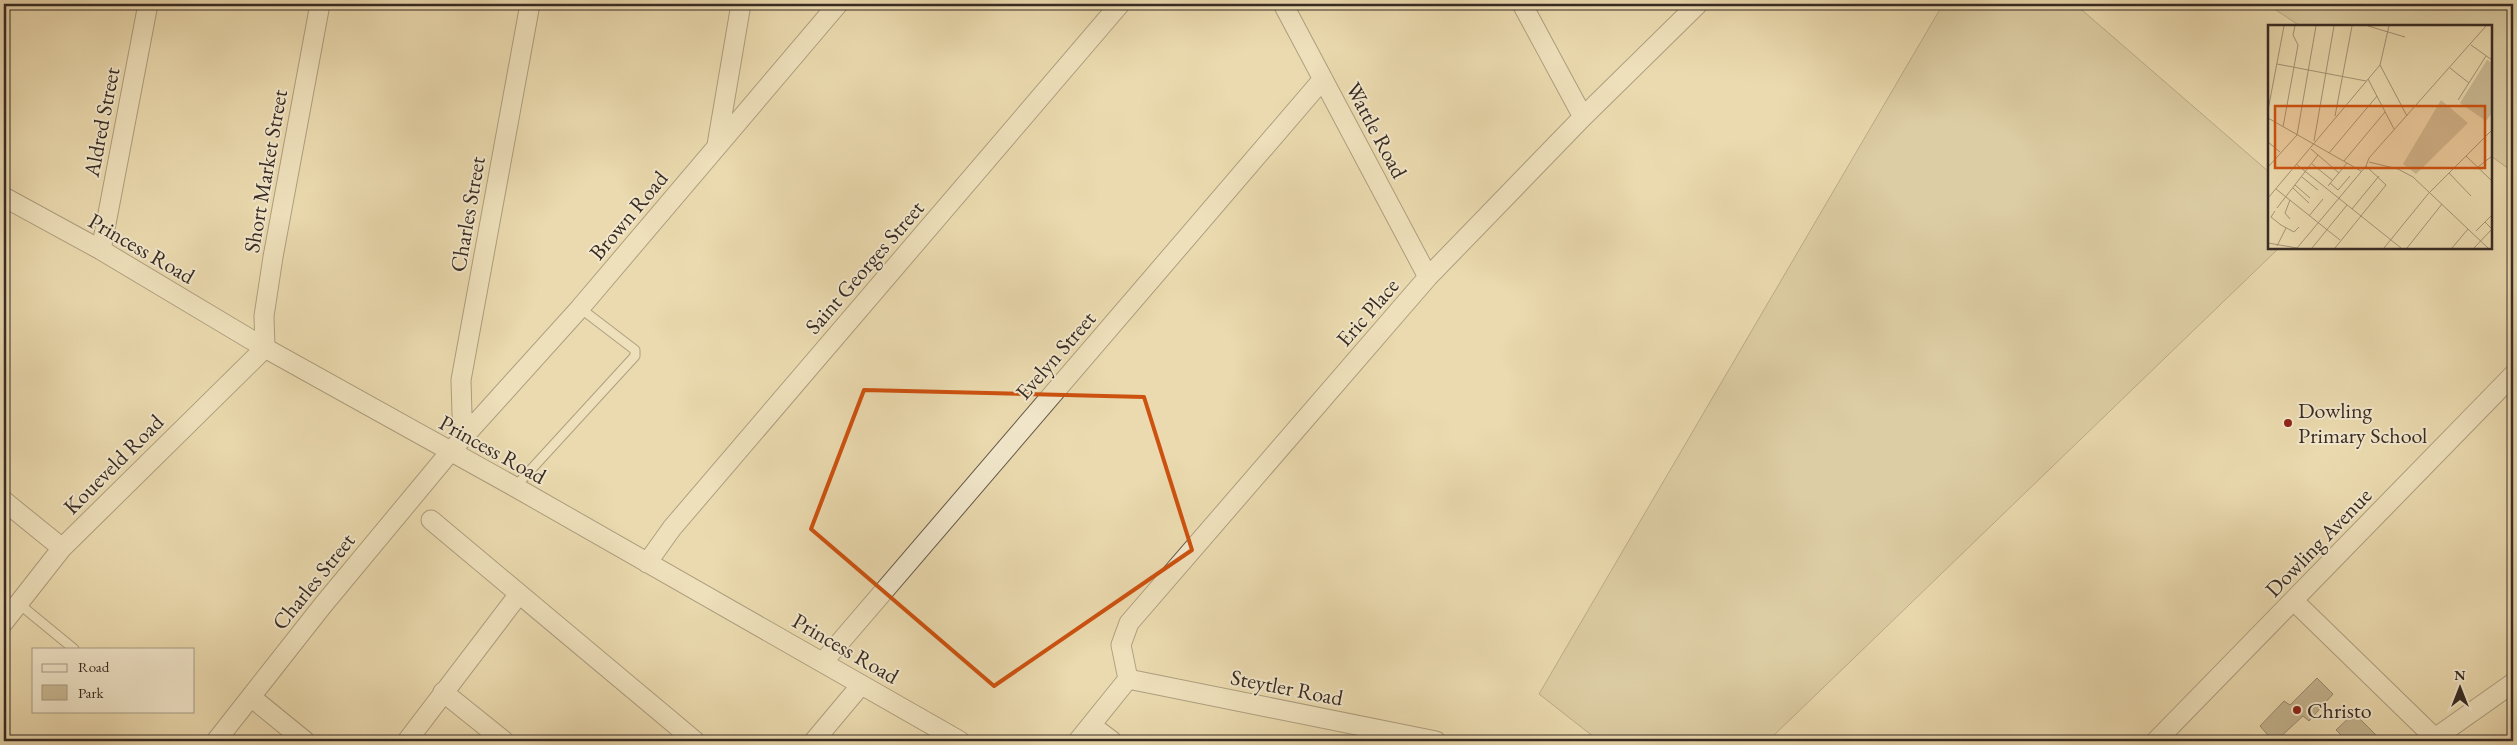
<svg xmlns="http://www.w3.org/2000/svg" width="2517" height="745" viewBox="0 0 2517 745" font-family="'EB Garamond',serif">
<rect width="100%" height="100%" fill="#ebdaaf"/>
<filter id="stains"><feTurbulence type="fractalNoise" baseFrequency=".004" numOctaves="4"/><feColorMatrix values="0 0 0 0 .2 0 0 0 0 .09 0 0 0 0 .02 0 0 0 .5 -.17"/></filter>
<radialGradient id="worn" r=".72"><stop offset=".6" stop-color="#630" stop-opacity="0"/><stop offset="1" stop-color="#630" stop-opacity=".3"/></radialGradient>
<path fill="#ccbc97" stroke="#82745e" d="M1943,4H2075L2269,172L2270,248H2279L1768,741H1599L1539,694Z
M2267,4H2513V172L2491,156V26H2300Z"/>
<path fill="#95866c" stroke="#372b24" d="M2317,678L2333,694L2309,721L2303,716L2276,741H2273L2260,726L2284,701L2290,705Z
M2354,713L2382,741H2347L2336,730Z"/>
<g fill="none" stroke-linecap="round" stroke-linejoin="round">
<g stroke="#645747" stroke-width="11">
<path id="service" d="M515,487L635,356V350L580,308
M18,603L74,649"/>
</g>
<g stroke="#645747" stroke-width="21">
<path id="minor" d="M1283,4L1428,277
M1522,4L1583,117
M717,145L741,4
M4,197L101,250L265,348L515,487L960,741
M101,250L148,4
M468,433L462,414L461,380L530,4
M4,501L62,548
M431,520L695,741
M647,563L672,528L1120,4
M2294,601L2438,741
M4,622L62,548L265,348L264,316L273,257L320,4
M823,662L1323,79
M1128,679L1121,645L1129,623L1428,277L1583,117L1698,4
M1128,679L1436,741
M443,692L504,741
M251,697L305,741
M1092,726L1112,741
M2435,738L2513,683
M216,741L323,605L450,452L580,308L838,4
M407,741L519,594
M814,741L861,685
M1078,741L1128,679
M2156,741L2513,375"/>
</g>
<use href="#service" stroke="#f2e7cb" stroke-width="9"/>
<use href="#minor" stroke="#f2e7cb" stroke-width="19"/>
</g>
<path d="M0 0H2517V745H0ZM864,390L1144,397L1192,550L994,686L811,529Z" fill="#ebdaaf" fill-opacity=".55" fill-rule="evenodd"/>
<path fill="none" stroke="#cd5210" stroke-width="4" stroke-linejoin="round" d="M864,390L1144,397L1192,550L994,686L811,529Z"/>
<g fill="#8f2418" stroke="#f2e7cb" stroke-width="2">
<circle cx="2288" cy="423" r="5"/>
<circle cx="2297" cy="710" r="5"/>
</g>
<g text-anchor="middle" stroke-width="4" stroke-linejoin="round" paint-order="stroke">
<g font-size="22" fill="#372b24" stroke="#f2e7cb">
<text transform="translate(101 122) rotate(-79)" y="8">Aldred Street</text>
<text transform="translate(1377 130) rotate(62)" y="8">Wattle Road</text>
<text transform="translate(265 171) rotate(-80)" y="8">Short Market Street</text>
<text transform="translate(467 214) rotate(-80)" y="8">Charles Street</text>
<text transform="translate(628 215) rotate(-50)" y="8">Brown Road</text>
<text transform="translate(142 248) rotate(30)" y="8">Princess Road</text>
<text transform="translate(864 267) rotate(-49)" y="8">Saint Georges Street</text>
<text transform="translate(1367 312) rotate(-49)" y="8">Eric Place</text>
<text transform="translate(1055 355) rotate(-49)" y="8">Evelyn Street</text>
<text transform="translate(493 449) rotate(29)" y="8">Princess Road</text>
<text transform="translate(113 464) rotate(-45)" y="8">Koueveld Road</text>
<text transform="translate(2318 542) rotate(-46)" y="8">Dowling Avenue</text>
<text transform="translate(313 581) rotate(-51)" y="8">Charles Street</text>
<text transform="translate(846 648) rotate(30)" y="8">Princess Road</text>
<text transform="translate(1287 687) rotate(11)" y="8">Steytler Road</text>
</g>
<g font-size="22" fill="#372b24" stroke="#f2e7cb" text-anchor="start">
<text x="2298" y="418">Dowling<tspan x="2298" dy="25">Primary School</tspan></text>
<text x="2307" y="718">Christo</text>
</g>
</g>
<g transform="translate(2268 25)">
<rect width="224" height="224" fill="#ebdaaf"/>
<path d="M219,35L224,38V88L218,96L192,78ZM173,75L200,98L148,149L135,139Z" fill="#ccbc97"/>
<path fill="none" stroke="#a39477" stroke-width="1" d="M100,1L137,12M203,20L224,35M9,39L98,56M112,40L139,91M182,43L201,58M100,54L126,104M190,75L218,31M0,85L16,1M67,91L84,1M0,93L93,146M15,102L30,20L25,10L27,1M46,116L66,1M0,117L12,127M43,124L71,148M61,128L109,71M198,131L224,156M76,136L117,87M101,137L130,144L145,152L220,223M28,139L133,223M44,139L64,155M0,142L29,110L48,1M210,142L224,131M181,148L203,171M34,152L50,165M62,158L70,165L82,151M27,160L42,173M60,161L79,138M25,163L41,178M8,164L72,215M0,173L112,40L121,1M22,175L17,188L22,194M9,183L50,130M84,184L111,151M7,186L3,192L13,200L26,207L31,202M41,191L55,174M208,206L224,190M0,218L29,223M9,221L18,203M29,223L98,141L101,133L218,1M44,223L79,180M67,223L118,160L98,141M116,223L160,169L224,105M139,223L174,179M184,223L200,204M206,223L224,204L217,197"/>
<path fill="#cd5210" fill-opacity="0.15" stroke="#cd5210" stroke-width="2.5" d="M7,81H217V143H7Z"/>
<rect width="224" height="224" fill="none" stroke="#372b24" stroke-width="2.5"/>
</g>
<rect width="2517" height="745" fill="none" stroke="#ebdaaf" stroke-width="20"/>
<rect x="5" y="5" width="2507" height="735" fill="none" stroke="#372b24" stroke-width="2.5"/>
<rect x="10" y="10" width="2497" height="725" fill="none" stroke="#372b24"/>
<rect x="32" y="648" width="162" height="65" fill="#f2e7cb" stroke="#a79c88"/>
<rect x="42" y="664" width="25" height="8" fill="#f2e7cb" stroke="#a79c88"/>
<text x="78" y="672" font-size="15" fill="#372b24">Road</text>
<rect x="42" y="685" width="25" height="15" fill="#ccbc97" stroke="#a79c88"/>
<text x="78" y="698" font-size="15" fill="#372b24">Park</text>
<g transform="translate(2460 688)" stroke="#f2e7cb" stroke-width="4" paint-order="stroke">
<path d="M0-4L9 19L0 12L-9 19Z" fill="#372b24"/>
<text y="-8" font-size="14" font-weight="bold" text-anchor="middle" fill="#372b24">N</text>
</g>
<rect width="100%" height="100%" filter="url(#stains)"/>
<rect width="100%" height="100%" fill="url(#worn)"/>
</svg>
